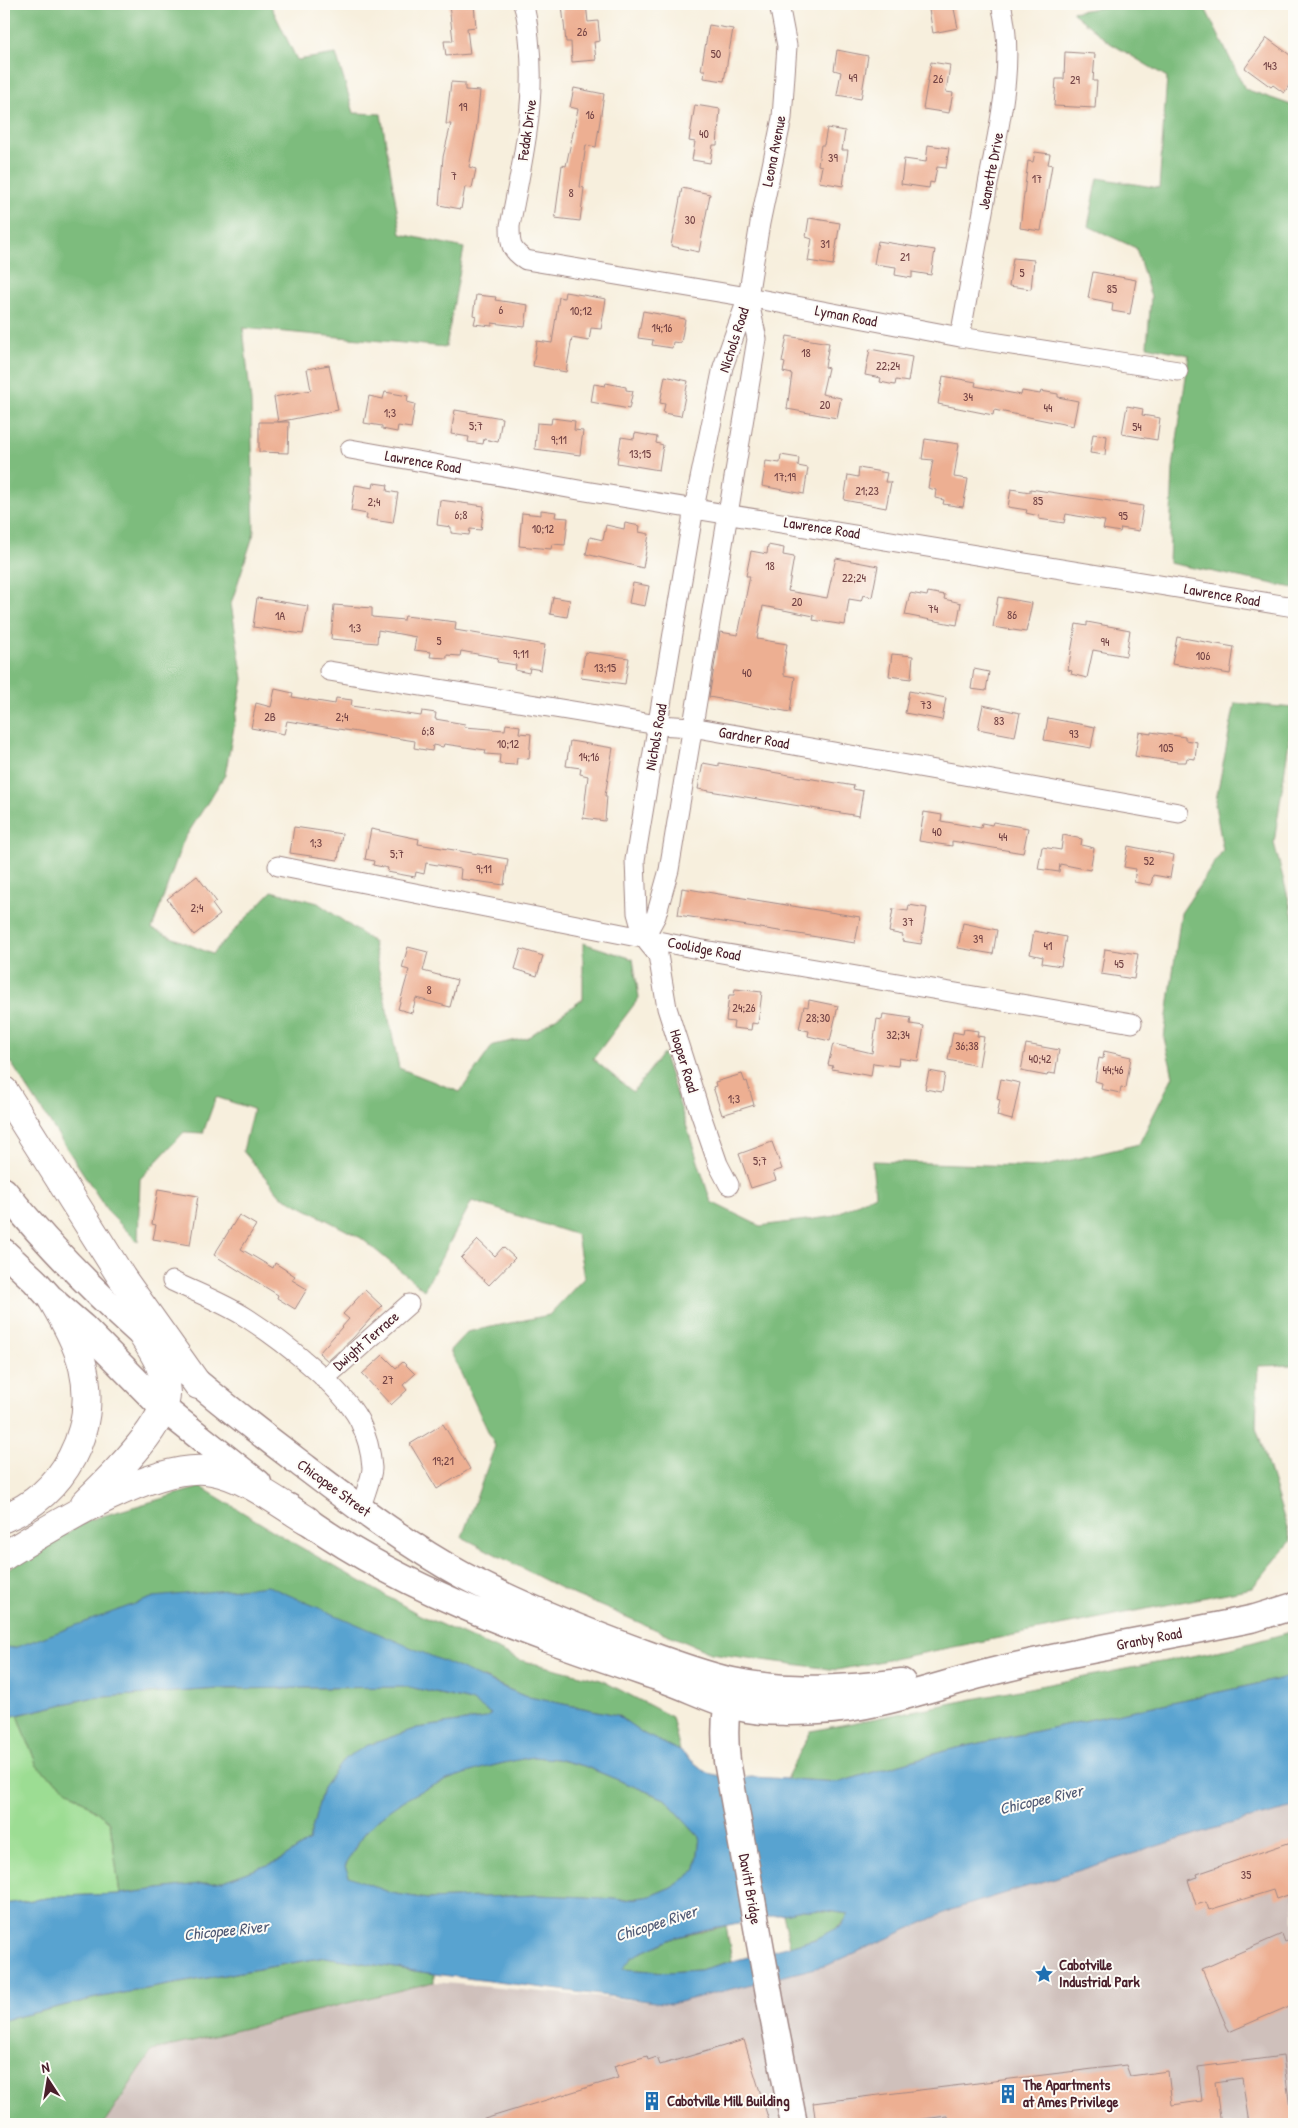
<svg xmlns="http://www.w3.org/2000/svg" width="1298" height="2128" viewBox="0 0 1298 2128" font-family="'Patrick Hand',sans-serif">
<rect width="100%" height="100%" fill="#fdfcf7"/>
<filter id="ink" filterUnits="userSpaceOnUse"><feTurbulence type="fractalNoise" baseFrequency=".02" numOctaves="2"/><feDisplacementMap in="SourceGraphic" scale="10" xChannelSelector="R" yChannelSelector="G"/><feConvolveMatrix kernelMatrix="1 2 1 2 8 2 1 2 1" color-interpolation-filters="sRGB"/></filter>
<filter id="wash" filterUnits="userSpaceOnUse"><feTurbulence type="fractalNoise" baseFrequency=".0096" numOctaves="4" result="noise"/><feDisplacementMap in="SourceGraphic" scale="20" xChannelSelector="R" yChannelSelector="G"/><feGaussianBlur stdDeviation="1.12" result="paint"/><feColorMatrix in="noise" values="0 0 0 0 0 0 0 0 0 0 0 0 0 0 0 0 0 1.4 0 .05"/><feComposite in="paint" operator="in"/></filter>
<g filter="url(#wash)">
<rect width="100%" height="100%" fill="#f7efdd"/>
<path fill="#cfc0bb" d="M1294,1808V2124H104L152,2051L434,1982L671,2004L828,1965L951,1910L1226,1825Z"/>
<path fill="#9cdd93" stroke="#737e5f" d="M18,1715L37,1766L110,1822L120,1894L61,1896L4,1904V1718Z"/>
<path fill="#7dbc7d" stroke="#646e54" d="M4,4H270L297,60L336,54L354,113L381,114L401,234L464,248L446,347L243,328L251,402L254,533L231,604L243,679L225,775L183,841L152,929L212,954L272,891L318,903L373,942L399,1068L460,1092L493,1045L527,1038L583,999V943L633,959L639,998L593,1059L633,1092L663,1053L711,1202L760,1226L830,1217L875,1195L872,1161L1042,1167L1139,1144L1173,1076L1164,1038L1181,913L1223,850L1215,805L1235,703L1294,708L1274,843L1294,920V1365L1258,1366L1256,1427L1291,1541L1252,1588L837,1670L711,1653L570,1593L462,1537L495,1446L450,1350L467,1332L549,1315L584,1278L577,1235L472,1201L424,1290L361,1238L281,1196L243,1151L253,1109L216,1097L203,1133L184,1132L140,1179L138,1242L109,1213L6,1055L4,1049Z
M1125,4H1203L1245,89L1294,106V588L1169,563L1173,468L1189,355L1147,346L1151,297L1136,248L1088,226L1098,178L1159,188L1167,77L1110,43L1072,12Z
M201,1487L295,1544L420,1615L520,1660L601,1680L672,1717L680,1751L644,1734L617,1715L524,1696L482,1677L4,1647V1571L89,1520Z
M1294,1631V1676L948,1750L840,1782L786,1779L811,1731L1232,1648Z
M409,1687L471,1701L491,1713L486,1718L417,1728L366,1746L323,1788L309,1841L279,1861L223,1881L120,1894L110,1822L37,1766L18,1715L90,1698L218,1689Z
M533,1757L557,1759L584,1766L665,1799L700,1837L696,1870L676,1885L650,1896L625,1900L586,1897L538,1895L427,1899L391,1893L348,1876L345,1866C351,1855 357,1843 365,1833C401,1788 478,1767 533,1757Z
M803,1910L827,1911L850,1914C835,1936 814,1939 790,1946L783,1914Z
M726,1926L732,1961L699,1970L667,1972L623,1969L631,1957L674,1938Z
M326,1957L434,1974V1982L152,2051L104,2124H4V2020L96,1998Z"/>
<path fill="#58a3d0" stroke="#51617e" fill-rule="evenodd" d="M268,1586L524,1696L617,1715L644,1734L680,1751L707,1773L731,1778L753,1777L840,1782L948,1750L1294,1676V1808L1226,1825L951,1910L828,1965L671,2004L434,1974L325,1957L96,1998L4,2020V1904L61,1896L120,1894L223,1881L279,1861L309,1841L323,1788L344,1759L366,1746L417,1728L486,1718L491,1714L471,1701L409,1687L218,1689L90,1698L4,1718V1647L14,1648L154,1597ZM533,1757L557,1759L584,1766L665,1799L700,1837L696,1870L676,1885L650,1896L625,1900L586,1897L538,1895L427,1899L391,1893L349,1876L345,1866C351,1855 357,1843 365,1833C402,1788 478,1767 533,1757ZM803,1910L827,1911L849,1914L841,1926L816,1939L699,1970L667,1972L623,1969L632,1957L674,1938L703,1930Z"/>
<g id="blocks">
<path fill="#edaf92" d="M449,4H474L476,27L467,28L470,54L446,56L444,41H453Z
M586,4L588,22L598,21L600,41L594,42L596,60L572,62L571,42H566L562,5Z
M928,4H953L958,28L933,33Z
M709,25L733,29L724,81L704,78L705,70H701Z
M1267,38L1294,58V78L1284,93L1273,85L1271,87L1245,68Z
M837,50L868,56L861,99L837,95L841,72L834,70Z
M1065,52L1095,54L1093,81H1097L1095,108L1054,106L1056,79H1064Z
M931,62L950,65L946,92L953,93L949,113L923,109Z
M451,82L465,83V90L480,91L476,133L469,167L476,169L472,188L465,187L461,209L439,205L443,157L451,124H446Z
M574,88L604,94L596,147L586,145L580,187L584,188L580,221L555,218L562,165L566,166L578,109L570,107Z
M695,105L720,109L717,145H713L710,163L692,160L695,142L689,141Z
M827,128L845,131L842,150H848L843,186L819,182L822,166L818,165L821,145H824Z
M928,145L949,148L946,168L937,167L934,183L930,182L929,188L901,184L904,159L926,162Z
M1035,152L1050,154L1048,164L1052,165L1041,231L1020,228L1028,161L1033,162Z
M682,188L710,194L699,252L671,246Z
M809,218L840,223L833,265L808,261L812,239L806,237Z
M878,241L935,250L931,275L912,272V278L895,275L896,267L874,264Z
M1013,258L1034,260L1031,289L1009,286Z
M1093,272L1136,280L1130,314L1112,311L1113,303L1088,298Z
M565,292L606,299L601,329L591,328L589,341L572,338L566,372L533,366L537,341L552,343L559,297L564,298Z
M476,295L496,297L495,300L528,305L525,327L492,323V326L474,324L476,316L473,315Z
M643,311L685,319L681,343L673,342L672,348L652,345L653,340L638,338Z
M787,336L829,343L825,367L828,368L822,394L841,398L837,418L787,409L792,374L783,372L785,363L782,362Z
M870,349L912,357L908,382L896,380L895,385L880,382L881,378L865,375Z
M329,365L338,410L278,422L274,397L311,390L307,369Z
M665,376L688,381L681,416L663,413L665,404L660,403Z
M943,376L976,382L975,386L1021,395L1022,391L1040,394L1041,391L1058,394V397L1078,401L1073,426L994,410L993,415L938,404Z
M606,383L626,387V390L633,391L629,409L591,402L594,384L605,386Z
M385,392L408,396L407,402L415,404L411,428L398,426L397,432L382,429V426L364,423L369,396L383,399Z
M1127,406L1143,409L1142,415L1160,418L1157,440L1122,434Z
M455,410L502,418L498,442L484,439L483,444L468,442L469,437L451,434Z
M552,418L575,421L574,430L583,431L580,455L535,449L537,423L551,424Z
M259,422H289L288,453L259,452Z
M635,433L657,437L656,443L663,445L659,470L617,463L621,437L634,439Z
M1093,434L1107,436L1105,455L1090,453Z
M925,439L959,444L954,477L968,479L963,507L943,504L944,500L935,498L936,490L928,488L933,460L922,459Z
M781,455L799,458L798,466L808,468L804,494L762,486L766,461L780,463Z
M859,468L887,473L885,482H891L886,508L844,500L848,475L858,477Z
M374,483L388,485L387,491L398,493L393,523L366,519L367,514L351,511L355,485L373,488Z
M1011,489L1030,492V489L1143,506L1139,531L1121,528L1120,532L1103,529L1105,521L1066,514L1064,523L1039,519V516L1026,513L1027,510L1008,507Z
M440,500L484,506L481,530L470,529L469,535L451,533V527L437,525Z
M541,510L556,512L555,517L568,518L565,545L552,544L551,549L519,546L522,513L541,515Z
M625,523L640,526L639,532L649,534L643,568L586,554L590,537L603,540L606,525L624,529Z
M768,545L784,548L783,555L794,557L788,591L827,598L836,558L878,566L872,597L863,595L861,601L849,599L845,625L813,620L814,616L763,606L757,639L787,644L784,662V675L795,677L790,712L709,697L720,632L738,635L750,576H746L751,551L767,554Z
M633,583L649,586L645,606L629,603Z
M928,592L945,595L944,599L961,603L957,625L905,615L910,593L927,596Z
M553,597L570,600L567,617L550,614Z
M998,597L1032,603L1026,632L993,627Z
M257,598L308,606L303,634L253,627Z
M334,605L372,608V617L404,620L405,616L456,622L455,630L545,645L541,670L530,668L529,673L515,670L516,665L497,662L498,658L461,651L460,656L447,655V658L430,657L431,652L414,650L416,637L378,630L377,643L331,639Z
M1087,622L1130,630L1126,656L1093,650L1087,678L1071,674L1072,671L1068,670L1076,624L1087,626Z
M1177,637L1234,647L1230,674L1172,664Z
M585,652L629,658L625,684L581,678Z
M892,654L913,656L911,679L889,676Z
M974,669L989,672L986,691L971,689Z
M275,689L293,693L292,697L335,704L336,698L352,700L351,706L421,716L422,711L436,713L435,719L465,724L464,727L505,730L506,724L520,726L519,733L531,734L529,759L517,758L516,765L499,764L500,755L485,754L486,750L444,744L443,747L433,745L432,751L414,748L415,741L287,721L284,734L251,728L256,703L271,707Z
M909,691L946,698L942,720L905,713Z
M983,705L1020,713L1015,736L978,729Z
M1048,718L1095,727L1091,748L1044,740Z
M1139,732L1151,734V732L1185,737V740L1197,742L1195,759L1187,758L1186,762H1178L1135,756Z
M570,741L613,748L605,796H607L605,821L583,818L588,776L580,774L581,768L566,766Z
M703,763L719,766V763L854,786L853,789L863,791L859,816L698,789Z
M924,812L942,815L941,821L981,828L982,823L992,825L993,822L1028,828L1023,853L952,841V846L919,841Z
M294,827L342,834L338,860L290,853Z
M371,829L419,839L418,844L508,859L504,885L460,879L461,869L426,863L424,874L416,872L415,877L387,872L388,868L373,865L374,861L365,859Z
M1063,835L1082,839L1081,845L1094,848L1090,870L1060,864L1059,872L1038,869L1042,847L1061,850Z
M1128,846L1174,855L1170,878L1153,875L1151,885L1134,882L1136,869L1124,867Z
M197,876L216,901L212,904L220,915L194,935L167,899Z
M682,888L860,917L855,943L678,915Z
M909,905L927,908L921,944L902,941L903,935L889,932L893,909L908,911Z
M963,923L997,930L993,954L958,948Z
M1034,931L1066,937L1061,966L1042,963L1043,957L1030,954Z
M408,947L428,952L423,971L457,980L450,1007L416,998L412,1013L398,1009L409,970L402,968Z
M521,949L543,956L537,976L515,969Z
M1105,949L1138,954L1134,979L1101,974Z
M735,989L762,992L758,1024L752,1023L751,1030L733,1028L734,1022L726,1021L729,995H734Z
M809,1000L838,1006L830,1041L808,1036L809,1031L799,1029L804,1006L808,1007Z
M883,1014L911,1018L910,1024L924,1026L918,1061L899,1058L898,1066L873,1063L871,1076L832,1069L833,1066L828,1065L833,1044L872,1053L877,1019L882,1020Z
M964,1029L978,1031L977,1036L984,1037L979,1066L948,1060L953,1032L963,1034Z
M1026,1044L1059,1050L1055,1074L1048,1073L1047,1076L1021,1071Z
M1104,1051L1131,1057L1126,1088L1121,1087L1120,1093L1101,1089L1102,1083L1095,1081L1099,1058L1103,1059Z
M929,1071L945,1074L942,1092L925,1089Z
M742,1074L745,1082L747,1081L754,1105L722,1115L713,1087L716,1086L715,1082Z
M1001,1079L1020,1083L1012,1120L997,1116L1000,1100L997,1099Z
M772,1142L782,1169L773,1172L776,1180L751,1188L739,1154Z
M158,1189L198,1196L190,1245L153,1239L156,1225L152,1224Z
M239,1215L256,1225L241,1249L273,1268L275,1263L295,1276L292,1280L307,1289L295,1309L277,1298L278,1295L214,1255Z
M478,1240L495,1256L503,1247L515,1258L489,1285L461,1258Z
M365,1290L382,1306L353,1338L328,1361L319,1353L349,1319L343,1314Z
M383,1355L396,1368L403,1362L415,1374L403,1385L407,1390L391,1405L362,1374Z
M443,1424L470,1469L437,1489L410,1444Z
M1294,1841V1893L1276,1899L1273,1890L1209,1910L1206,1902L1196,1905L1188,1880L1198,1877L1197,1874Z
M1282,1934L1285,1942L1294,1938V2004L1229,2032L1202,1969Z
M744,2040L770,2124H478V2121L618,2078L614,2066L647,2056L648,2060L657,2057L660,2065Z
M1283,2056L1290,2107L1294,2106V2124H1249L1242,2078L1215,2082L1221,2124H948L947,2116L885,2124H816L813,2103L1126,2065L1130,2076L1168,2071L1172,2105L1202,2101L1198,2067Z"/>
</g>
</g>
<g filter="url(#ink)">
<use href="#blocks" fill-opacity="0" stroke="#a08784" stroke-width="1"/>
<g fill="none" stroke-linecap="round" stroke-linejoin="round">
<g stroke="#a08784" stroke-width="21">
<path id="street" d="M523,4C527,15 528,26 529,38C537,102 522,163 510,226C510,244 510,250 526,260L748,297L960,337L1178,371
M960,337C969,286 979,235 988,184C999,125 1016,63 1001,4
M350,449L579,490L1294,607
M329,671L658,725L692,727L1179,813
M278,866L698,949L1132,1023
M644,938L656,916L669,870L757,339L748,298
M729,1185L718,1164L700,1112L667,1008L658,955L644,938L637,913L635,860L694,508L723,367L748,297L760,223L782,118L787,46L779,4
M172,1281C197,1293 224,1303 247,1318C281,1340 340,1385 359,1420C366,1434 371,1452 372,1468C372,1478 363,1498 361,1508
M324,1379L409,1304"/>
</g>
<g stroke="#a08784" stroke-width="29">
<path id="secondary" d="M4,1191C88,1295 191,1381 297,1461C351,1502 405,1544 464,1576C518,1604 574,1627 631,1648C664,1660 697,1673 732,1681C787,1693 847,1689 902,1682
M4,1252L35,1281L53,1301L83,1327L163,1408L258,1483
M289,1507C396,1590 534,1635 660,1678C690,1688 716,1703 747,1709C770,1713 795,1712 819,1711C882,1708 942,1683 1003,1669C1086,1649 1171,1636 1255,1618L1294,1606
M731,1689C724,1713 724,1736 727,1761L773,2016L794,2124"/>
</g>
<g stroke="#a08784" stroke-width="30">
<path id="highway" d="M4,1091L122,1278L198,1385
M85,1503C107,1481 167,1425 166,1393C165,1370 155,1354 143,1336
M4,1518C64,1494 98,1431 83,1367C77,1343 65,1322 53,1301
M4,1556C51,1527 157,1460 212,1471C246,1477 278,1503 307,1520"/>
</g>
<use href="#street" stroke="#fff" stroke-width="19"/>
<use href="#secondary" stroke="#fff" stroke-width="26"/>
<use href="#highway" stroke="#fff" stroke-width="28"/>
</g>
</g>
<defs>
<g id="sight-bare" transform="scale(1.5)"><path d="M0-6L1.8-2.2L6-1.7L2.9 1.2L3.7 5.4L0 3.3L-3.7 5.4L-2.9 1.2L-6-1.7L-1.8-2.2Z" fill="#1f6fb2" stroke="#fdfcf7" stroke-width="2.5" paint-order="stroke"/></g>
<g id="building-bare" transform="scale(1.5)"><path d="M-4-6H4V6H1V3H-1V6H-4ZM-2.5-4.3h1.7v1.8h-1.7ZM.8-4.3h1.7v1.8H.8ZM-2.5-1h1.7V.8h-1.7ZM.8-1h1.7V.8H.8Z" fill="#1f6fb2" stroke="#fdfcf7" stroke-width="2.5" paint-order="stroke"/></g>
</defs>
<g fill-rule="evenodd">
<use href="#sight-bare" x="1044" y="1974"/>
<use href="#building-bare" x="1008" y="2094"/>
<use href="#building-bare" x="652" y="2101"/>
</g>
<g text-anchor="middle" stroke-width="4" stroke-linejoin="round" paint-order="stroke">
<g font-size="12" fill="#734345">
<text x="582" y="36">26</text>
<text x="716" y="58">50</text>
<text x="1270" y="70">143</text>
<text x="853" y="82">49</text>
<text x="938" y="83">26</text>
<text x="1075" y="84">29</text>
<text x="463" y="111">19</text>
<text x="590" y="119">16</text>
<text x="704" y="138">40</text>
<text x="833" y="162">39</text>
<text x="454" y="180">7</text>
<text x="1037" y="183">17</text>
<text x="571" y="197">8</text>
<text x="690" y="224">30</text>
<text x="825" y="248">31</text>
<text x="905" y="261">21</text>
<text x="1022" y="277">5</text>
<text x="1112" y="293">85</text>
<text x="501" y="314">6</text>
<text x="581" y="315">10;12</text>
<text x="662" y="332">14;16</text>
<text x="806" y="357">18</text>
<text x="888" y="370">22;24</text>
<text x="968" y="401">34</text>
<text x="825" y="409">20</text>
<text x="1048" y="412">44</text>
<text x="390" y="417">1;3</text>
<text x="476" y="430">5;7</text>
<text x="1137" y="431">54</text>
<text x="559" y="444">9;11</text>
<text x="640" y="458">13;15</text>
<text x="785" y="481">17;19</text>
<text x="867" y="495">21;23</text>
<text x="1038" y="505">85</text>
<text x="374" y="506">2;4</text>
<text x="461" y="519">6;8</text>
<text x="1123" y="520">95</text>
<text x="543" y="533">10;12</text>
<text x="770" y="570">18</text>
<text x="854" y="582">22;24</text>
<text x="797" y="606">20</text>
<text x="933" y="613">74</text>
<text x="1012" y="619">86</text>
<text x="280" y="620">1A</text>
<text x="355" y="632">1;3</text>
<text x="439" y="645">5</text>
<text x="1105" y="646">94</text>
<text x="521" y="658">9;11</text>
<text x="1203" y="660">106</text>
<text x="605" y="672">13;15</text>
<text x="747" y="677">40</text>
<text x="926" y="709">73</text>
<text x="270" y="721">2B</text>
<text x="342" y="721">2;4</text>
<text x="999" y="725">83</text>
<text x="428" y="735">6;8</text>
<text x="1074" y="738">93</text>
<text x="508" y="748">10;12</text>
<text x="1166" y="752">105</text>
<text x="589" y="761">14;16</text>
<text x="937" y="836">40</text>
<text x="1003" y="841">44</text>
<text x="316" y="847">1;3</text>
<text x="397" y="858">5;7</text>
<text x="1149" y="865">52</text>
<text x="484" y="873">9;11</text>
<text x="197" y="912">2;4</text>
<text x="908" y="926">37</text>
<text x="978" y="943">39</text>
<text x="1048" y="950">41</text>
<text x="1119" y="968">45</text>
<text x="429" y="994">8</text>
<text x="744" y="1012">24;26</text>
<text x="818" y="1022">28;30</text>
<text x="898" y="1039">32;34</text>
<text x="967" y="1050">36;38</text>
<text x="1040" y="1063">40;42</text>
<text x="1113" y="1074">44;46</text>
<text x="734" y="1103">1;3</text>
<text x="760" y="1165">5;7</text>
<text x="388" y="1384">27</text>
<text x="443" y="1465">19;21</text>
<text x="1246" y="1879">35</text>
</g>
<g font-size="15" fill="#4a1f2b" stroke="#fdfcf7">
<text transform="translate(527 130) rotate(-82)" y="5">Fedak Drive</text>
<text transform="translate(774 151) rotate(-79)" y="5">Leona Avenue</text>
<text transform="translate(991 171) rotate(-79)" y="5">Jeanette Drive</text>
<text transform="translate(846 316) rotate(11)" y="5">Lyman Road</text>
<text transform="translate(734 340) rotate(-72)" y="5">Nichols Road</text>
<text transform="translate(423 462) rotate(10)" y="5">Lawrence Road</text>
<text transform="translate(822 528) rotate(9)" y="5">Lawrence Road</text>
<text transform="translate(1222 595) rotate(10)" y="5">Lawrence Road</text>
<text transform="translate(656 737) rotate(-80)" y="5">Nichols Road</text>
<text transform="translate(754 738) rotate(10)" y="5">Gardner Road</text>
<text transform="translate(704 949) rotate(11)" y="5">Coolidge Road</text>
<text transform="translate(684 1061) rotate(73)" y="5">Hooper Road</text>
<text transform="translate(366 1341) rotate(-41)" y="5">Dwight Terrace</text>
<text transform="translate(334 1488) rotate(36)" y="5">Chicopee Street</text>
<text transform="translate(1149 1639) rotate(-11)" y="5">Granby Road</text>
<text transform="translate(750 1889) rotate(80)" y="5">Davitt Bridge</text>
</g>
<g font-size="15" font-weight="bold" fill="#4a1f2b" stroke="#fdfcf7" text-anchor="start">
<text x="1059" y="1970">Cabotville<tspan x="1059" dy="17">Industrial Park</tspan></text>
<text x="1023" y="2090">The Apartments<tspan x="1023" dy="17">at Ames Privilege</tspan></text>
<text x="667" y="2106">Cabotville Mill Building</text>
</g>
<g font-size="16" font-style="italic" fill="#505a75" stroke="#fdfcf7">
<text transform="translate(1041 1799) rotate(-13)" y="6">Chicopee River</text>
<text transform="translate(656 1923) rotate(-18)" y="6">Chicopee River</text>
<text transform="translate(226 1930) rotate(-6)" y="6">Chicopee River</text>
</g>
</g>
<rect width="1298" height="2128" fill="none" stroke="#fdfcf7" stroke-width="20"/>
<g transform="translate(48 2080) rotate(348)" stroke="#fdfcf7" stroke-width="4" paint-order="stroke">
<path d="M0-4L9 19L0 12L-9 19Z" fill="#4a1f2b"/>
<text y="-8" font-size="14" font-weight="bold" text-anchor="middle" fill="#4a1f2b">N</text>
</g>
</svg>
